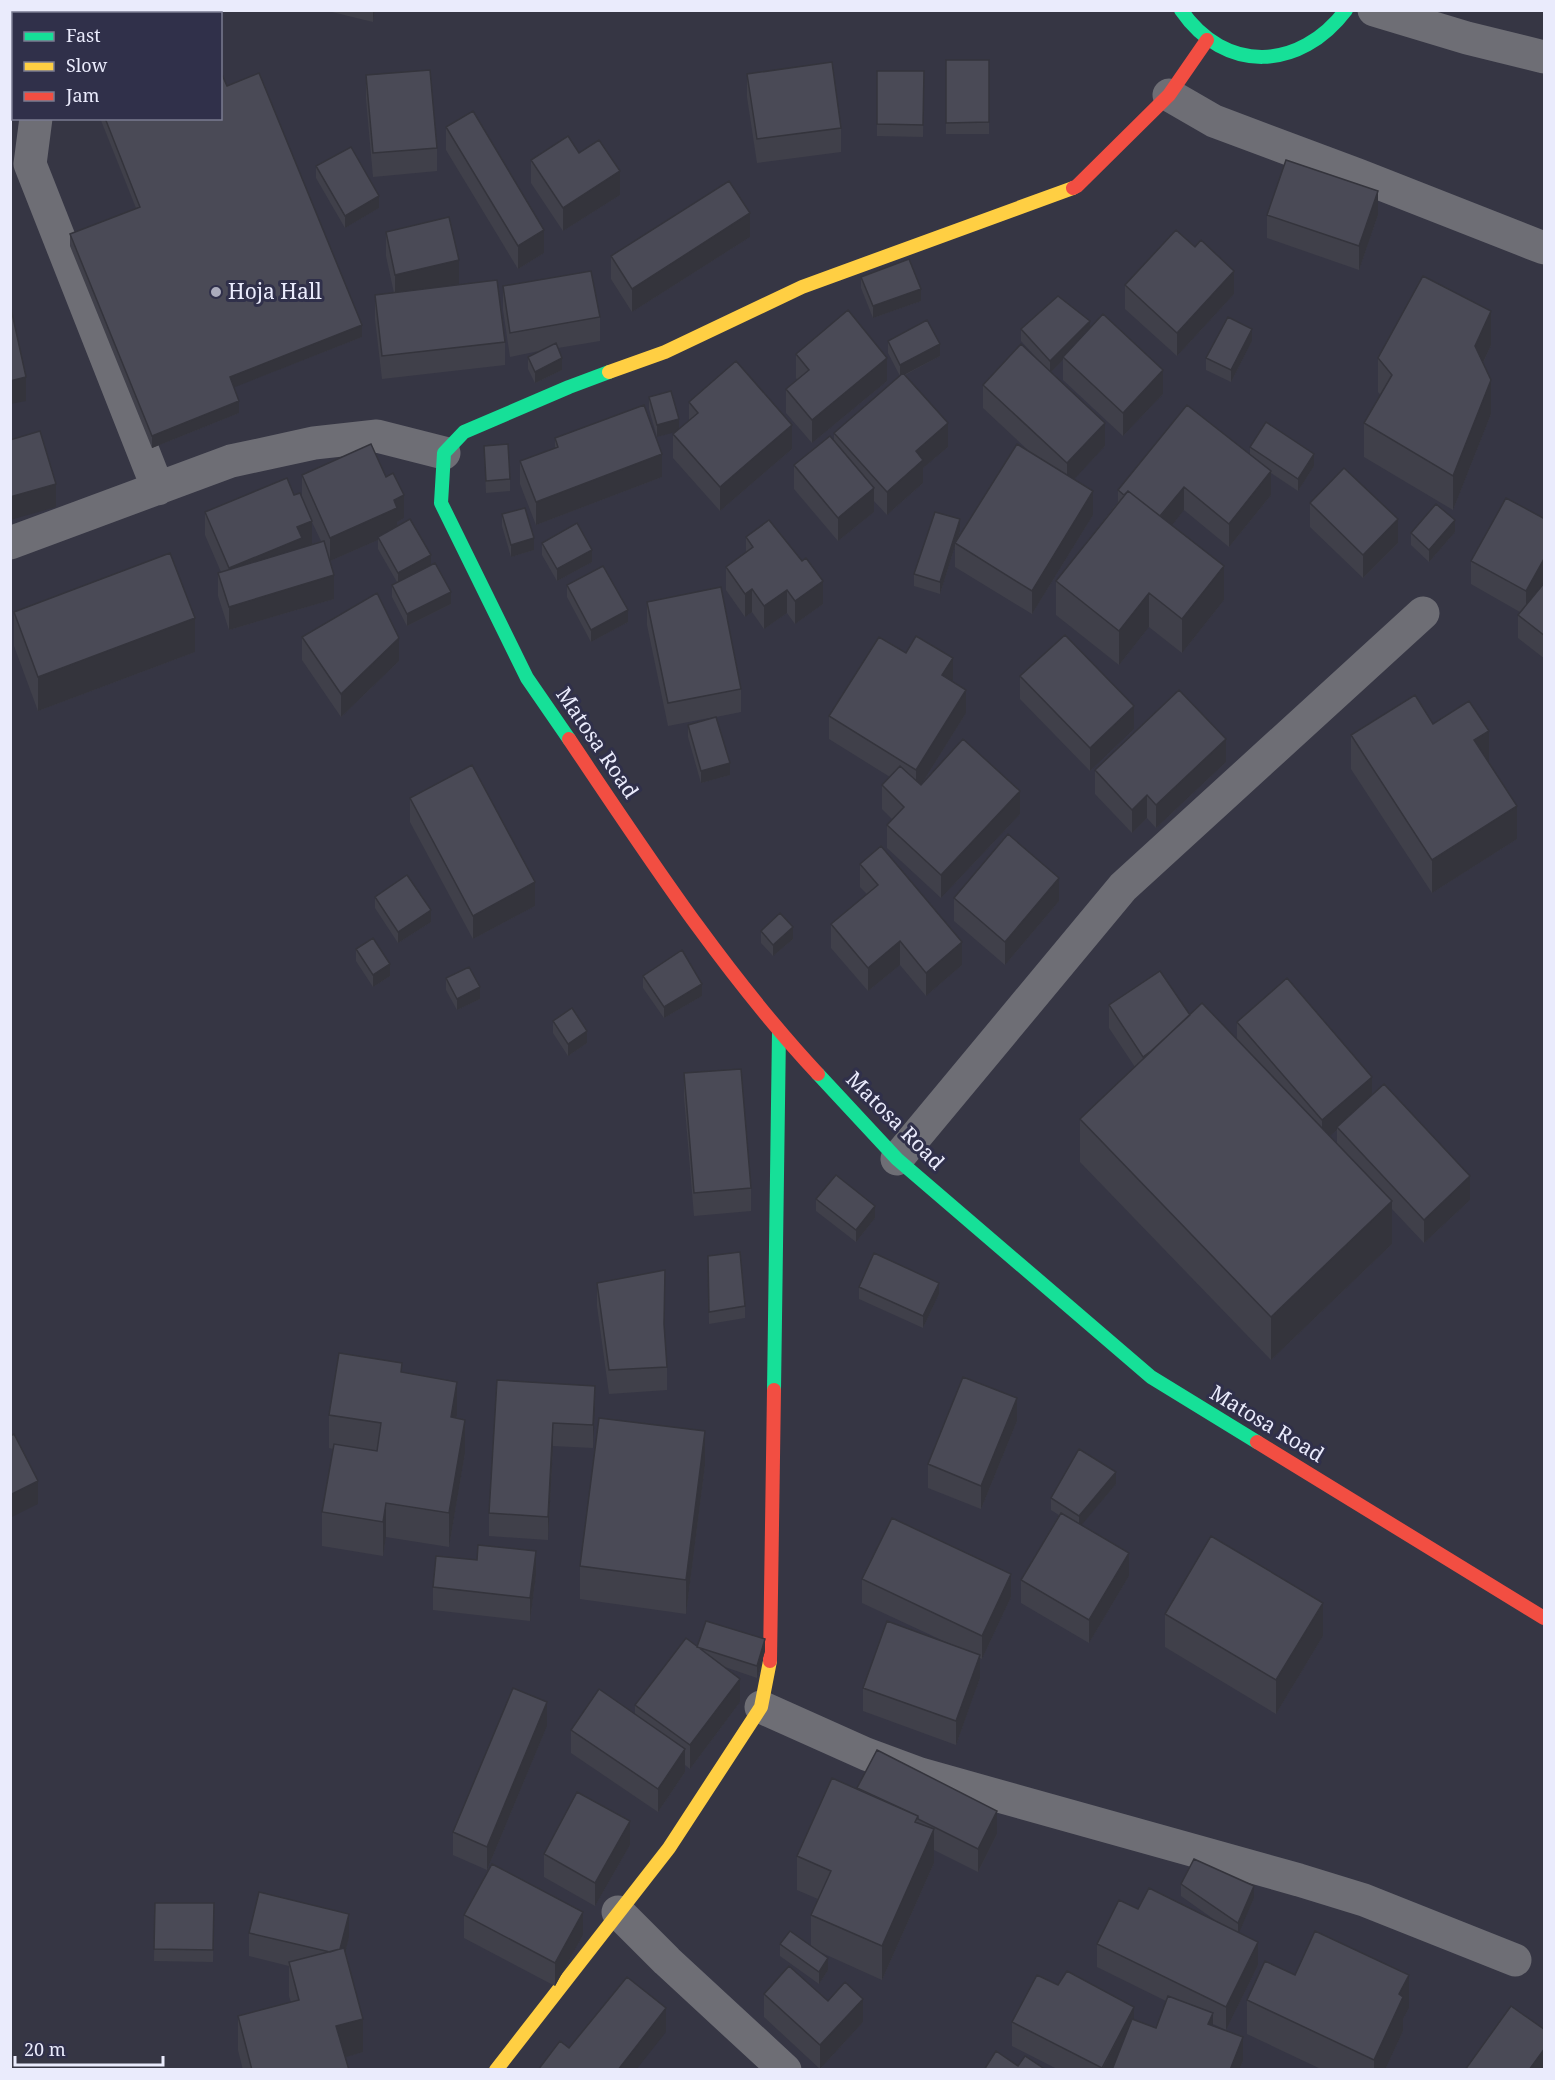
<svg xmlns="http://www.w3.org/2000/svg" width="1555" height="2080" viewBox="0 0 1555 2080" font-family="'Noto Serif',serif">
<rect width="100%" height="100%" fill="#363644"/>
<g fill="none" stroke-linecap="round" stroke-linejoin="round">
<path stroke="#6e6e75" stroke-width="33" d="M1374,10L1467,38L1544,57
M50,14V10
M1169,95L1214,121L1358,175L1544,248
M36,118L30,164L158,489
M10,543L231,461L314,443L377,436L444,453
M897,1159L1123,887L1423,613
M761,1707L866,1754L920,1774L1299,1880L1364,1900L1515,1960
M618,1912L667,1961L785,2070"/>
<path stroke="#16e098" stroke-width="14" d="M1181,10C1225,74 1300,71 1346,10
M569,739L527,678L441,503L444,453L464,432L569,387L609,372
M818,1074L897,1159L1151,1377L1257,1442
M774,1390L779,1032"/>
<path stroke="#ffcf43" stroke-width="14" d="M609,372L665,352L802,287L1073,188
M496,2070L669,1848L761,1707L770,1661"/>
<path stroke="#f24e42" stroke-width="14" d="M1073,188L1077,186L1169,95L1207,40
M569,739C647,855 723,972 818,1074
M1257,1442L1544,1618
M770,1661L774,1390"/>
</g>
<path fill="#40404a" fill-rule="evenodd" d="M332,10H375L373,22L332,12Z
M946,60H989V134H946Z
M877,71H924L923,137L877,136Z
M747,74L841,128V152L757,163L747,97Z
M366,75L437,148V171L373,177L366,99Z
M227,86L362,337L234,387L239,413L152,448L70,246V234L136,208L100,118H220Z
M446,127L544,253L518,269L446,150Z
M579,153L620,195L563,231L531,183V160Z
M316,166L379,208L345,228L316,178Z
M1267,215H1378L1359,270L1267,238Z
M386,232L459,284L450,286L505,342V365L382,379L375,319V295L394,293L386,256Z
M750,237L632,312L611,279V256Z
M861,277L921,301L873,318L861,288Z
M1125,285L1234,294L1177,356L1125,309Z
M503,286L600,317V341L558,348L562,370L535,383L528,369V357L539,351L510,357L503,310Z
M1090,328L1163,394L1123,436L1063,380V360L1051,372L1105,446L1074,479L1093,515L1032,614L955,567V546L940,594L914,586V574L960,531L957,540L1030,452L983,408V385L1044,366L1021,341V329Z
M888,341L940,356L905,375L948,447L923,468V483L887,515L874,501V512L838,541L794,489V465L834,441V433L900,376L888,353Z
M1252,341L1231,382L1206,370V358Z
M1491,345L1483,363L1491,414L1453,510L1364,457V423L1381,395L1378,392V358Z
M796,354L887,381L812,443L786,413V389L798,380L796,378Z
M649,397L679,430L689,420V402L792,449L720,511L673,458V434L676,431L657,437L649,409Z
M555,438L662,477L536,525L520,484V461L555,448Z
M484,446L510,479V491L486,493Z
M1250,447L1314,466L1298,491L1271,473V495L1229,547L1184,510L1172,525L1224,600L1182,653L1149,627L1119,665L1056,615V581L1118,502V490L1250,455Z
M302,475L404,518L397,522V526L431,565L451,604L407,626L392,597V585L397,582L378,549V540L330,561L334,599L229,630L218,596V573L221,572L205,535V512L294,495L302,496ZM312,522L321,541L312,544Z
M1310,503L1398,543L1363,578L1310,527Z
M502,514L534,550L511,557L502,526Z
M1545,519V580L1542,584L1545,582V659L1518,638V615L1520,612L1471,584V561Z
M1455,532L1429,562L1411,545V533Z
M746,537L823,604L795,624L787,613L764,629L752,612L745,617L726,590V567L746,552Z
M542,543L592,562L557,581L542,555Z
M567,585L628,622L591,642L567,597Z
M647,602L741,689V712L716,717L730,775L701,783L688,737V725L714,717L668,726L647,625Z
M14,612L195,652L38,711L14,646Z
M302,637L399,661L341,717L302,660Z
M1020,676L1134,729L1090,771L1020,699Z
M952,681L966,713L921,785L1020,814L941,898L887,848V825L892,819L882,809V785L890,777L829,739V716Z
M1433,724L1517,839L1432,893L1351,769V735Z
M1226,762L1156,828L1147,818L1132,833L1095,794V770Z
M410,798L535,906L473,939L410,822Z
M860,864L962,965L926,996L900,965L868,991L831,948V924L867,894L860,887Z
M375,897L431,922L398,943L375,908Z
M954,898L1059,901L1005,965L954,921Z
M761,931L793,939L773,956L761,943Z
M356,949L390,976L373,987L356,961Z
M643,976L702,996L664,1018L643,988Z
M446,978L480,999L457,1010L446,990Z
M1109,1005L1190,1015L1237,1040V1022L1372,1094L1470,1200L1424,1243L1392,1209V1244L1271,1360L1080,1162V1119L1135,1067L1109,1028ZM1337,1130V1144L1330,1136Z
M553,1021L587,1043L568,1056L553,1033Z
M684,1073L751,1188V1211L694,1216L684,1097Z
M816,1199L875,1218L856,1242L816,1211Z
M708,1256L745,1306V1318L709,1324Z
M597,1283L664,1326L667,1367V1390L609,1394L597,1306Z
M859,1287L939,1294L923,1328L859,1299Z
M402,1372L457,1415V1418L465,1453L449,1547L386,1537L383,1556L322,1546V1512L333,1449L329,1448V1415Z
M497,1380L595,1410L593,1448L553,1446L548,1540L489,1536V1513Z
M1017,1421L981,1509L928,1488V1464Z
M705,1465L686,1614L580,1599V1566Z
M1116,1484L1081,1525L1129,1576L1089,1643L1021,1603V1580L1059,1515L1051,1510V1498Z
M477,1560L536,1575L530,1621L433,1610V1587Z
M862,1579L1011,1597L982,1659L980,1658V1678L956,1745L863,1711V1688L950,1644L862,1603Z
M1165,1614L1323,1636L1276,1714L1165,1647Z
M697,1647L765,1651L757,1678L725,1667L740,1702L690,1769L685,1765V1772L658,1812L571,1753V1730L635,1714V1705Z
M547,1726L487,1870L453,1855V1832Z
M857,1788L997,1834L978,1872L934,1850V1863L882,1980L820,1952L828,1970L819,1984L780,1956V1944L811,1946V1915L818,1899L797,1890V1856Z
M630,1845L595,1906L544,1877V1854Z
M1181,1884L1254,1898L1239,1932L1258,1965L1226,2030L1213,2024V2026L1243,2061L1239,2070H1059L1012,2046V2022L1058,1985L1134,2020L1156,2028L1166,2001L1097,1967V1944L1138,1909L1219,1923L1181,1896Z
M155,1903H214L213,1962L154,1961Z
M464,1915L583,1935L555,1986L464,1938Z
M249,1933L349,1937L345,1952L363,2052L345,2057L349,2070H243L238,2050V2016L291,2002L289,1996V1966L249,1956Z
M1295,1975L1409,2008L1403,2019V2031L1385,2070H1323L1247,2034V2000Z
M764,1994L828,2001L863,2022L820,2069L764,2017Z"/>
<path fill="#34343c" d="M373,10H375L373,22Z
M620,171V195L563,231V208Z
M1378,191V215L1359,270V246Z
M379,196V208L345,228V216Z
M750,213V237L632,312V289Z
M544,230V253L518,269V246Z
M459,260V284L395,299V275Z
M1234,271V294L1177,356V333Z
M921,289V301L873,318V306Z
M1491,311V345L1475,380V346Z
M1090,321V333L1063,357V360L1050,373V361Z
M362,325V337L230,389V377Z
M1252,329V341L1231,382V370Z
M940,344V356L900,377V365Z
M562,358V370L535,383V372Z
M887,358V381L812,443V420Z
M1163,370V394L1123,436V413Z
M26,377V401L10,404V381Z
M1491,380V414L1453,510V476Z
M239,401V413L152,448V436Z
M679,419V431L657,437V425Z
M948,423V447L923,468V483L887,515V492L916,451Z
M1105,423V446L1067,487V463Z
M792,425V449L720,511V487Z
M662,454V477L536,525V502Z
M1314,454V466L1298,491V479Z
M1271,471V495L1229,547V524Z
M56,484V507L10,520V497Z
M1184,487V510L1157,544V521Z
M874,488V512L838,541V518Z
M1093,491V515L1032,614V591Z
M404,495V518L397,522V531L378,537V540L330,561V538Z
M960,519V531L956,544L955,543V546L940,594V582Z
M1398,519V543L1363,578V555Z
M1455,520V532L1429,562V550Z
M312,521V544L229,591V568L297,527Z
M534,538V550L511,557V545Z
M592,550V562L557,581V569Z
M431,555V567L398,585V573Z
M1545,557V580L1526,615V591Z
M1224,566V600L1182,653V619Z
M334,575V599L229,630V607Z
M823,581V604L795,624V601Z
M752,589V612L745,617V594Z
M787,590V613L764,629V606Z
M451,592V604L407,626V614Z
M1149,593V627L1119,665V631Z
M628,610V622L591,642V630Z
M195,618V652L38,711V677Z
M399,638V661L341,717V694Z
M953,658V681L942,675Z
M966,690V713L916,793V770Z
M1134,706V729L1090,771V748Z
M1489,731V764L1474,740Z
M1226,739V762L1156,828V805Z
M730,763V775L701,783V771Z
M1020,791V814L941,898V875Z
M1147,795V818L1132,833V810Z
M1517,806V839L1432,893V860Z
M1059,878V901L1005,965V942Z
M535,882V906L473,939V916Z
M431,910V922L398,943V932Z
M793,927V939L773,956V945Z
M900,941V965L868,991V968Z
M962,942V965L926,996V973Z
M390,964V976L373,987V975Z
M702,984V996L664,1018V1007Z
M480,987V999L457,1010V999Z
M587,1031V1043L568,1056V1044Z
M1372,1077V1100L1337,1127V1130L1322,1143V1120Z
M1470,1176V1200L1424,1243V1220Z
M1392,1201V1244L1271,1360V1317Z
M875,1206V1218L856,1242V1230Z
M939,1283V1294L923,1328V1316Z
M457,1382V1415L451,1451V1417Z
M595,1386V1410L593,1448V1425Z
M1017,1398V1421L981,1509V1486Z
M465,1420V1453L449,1547V1513Z
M553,1423V1446L548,1540V1517Z
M705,1431V1465L686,1614V1580Z
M1116,1472V1484L1079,1528V1516Z
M38,1481V1504L10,1518V1495Z
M386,1503V1537L383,1556V1522Z
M536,1551V1575L530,1621V1598Z
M1129,1553V1576L1089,1643V1620Z
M1011,1574V1597L982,1659V1636Z
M1323,1603V1636L1276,1714V1680Z
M765,1639V1651L757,1678V1666Z
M980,1655V1678L956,1745V1721Z
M740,1679V1702L690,1769V1745Z
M547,1702V1726L487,1870V1847Z
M685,1749V1772L658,1812V1789Z
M997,1811V1834L978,1872V1849Z
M630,1821V1845L595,1906V1883Z
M934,1829V1863L882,1980V1946Z
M1254,1886V1898L1238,1935V1923Z
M583,1912V1935L555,1986V1963Z
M349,1914V1937L339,1977V1954Z
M1258,1942V1965L1226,2030V2007Z
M828,1958V1970L819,1984V1972Z
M1409,1975V2008L1403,2019V2031L1385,2070H1374V2060L1399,1994Z
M863,1999V2022L820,2069V2045Z
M1134,2007V2030L1113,2070H1102Z
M666,2008V2032L636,2070H618Z
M1213,2013V2036L1208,2024Z
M363,2019V2052L336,2060V2026Z
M1243,2037V2061L1239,2070H1230Z
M1545,2048V2070H1529Z"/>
<path fill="#4a4a56" stroke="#34343c" stroke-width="1.5" d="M946,60H989V122L946,123Z
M832,62L841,128L757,139L747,74Z
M220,70L227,86L259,73L362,325L230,377L239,401L152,436L70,234L140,207L105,118H220Z
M430,70L437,148L373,153L366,75Z
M877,71H924L923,125L877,124Z
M473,111L544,230L518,246L446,127Z
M568,136L579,153L599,140L620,171L563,208L531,160Z
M351,147L379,196L345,216L316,166Z
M1286,160L1378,191L1359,246L1267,215Z
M729,181L750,213L632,289L611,256Z
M449,217L459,260L395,275L386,232Z
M1176,230L1195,247L1201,240L1234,271L1177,333L1125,285Z
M909,259L921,289L873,306L861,277Z
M591,271L600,317L510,333L503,286Z
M1423,276L1491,311L1475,346L1491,380L1453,476L1364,423L1392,375L1378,358Z
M497,280L505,342L382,356L375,295Z
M1058,296L1090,321L1050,361L1021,329Z
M10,304L26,377L10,381Z
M848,310L887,358L812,420L786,389L809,370L796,354Z
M1103,314L1163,370L1123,413L1063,357Z
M1228,317L1252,329L1231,370L1206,358Z
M927,320L940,344L900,365L888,341Z
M556,343L562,358L535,372L528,357Z
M1021,344L1105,423L1067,463L983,385Z
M736,361L792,425L720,487L673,434L698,413L689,402Z
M903,373L948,423L916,451L923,460L887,492L834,433Z
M671,391L679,419L657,425L649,397Z
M644,405L662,454L536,502L520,461L558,447L555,438Z
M1187,405L1271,471L1229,524L1184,487L1160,516L1128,491L1124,495L1118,490Z
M1266,422L1314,454L1298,479L1250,447Z
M40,431L56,484L10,497V440Z
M830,436L874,488L838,518L794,465Z
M371,444L386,477L393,473L404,495L394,500L397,508L330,538L302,475Z
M508,444L510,479L486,481L484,446Z
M1017,444L1093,491L1032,591L955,543Z
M1344,468L1398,519L1363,555L1310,503Z
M287,478L294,495L300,493L312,521L297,527L302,538L229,568L205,512Z
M1128,491L1224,566L1182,619L1149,593L1119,631L1056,581Z
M1506,498L1545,519V557L1526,591L1471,561Z
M1436,504L1455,520L1429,550L1411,533Z
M525,508L534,538L511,545L502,514Z
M935,512L960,519L940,582L914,574Z
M410,519L431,555L398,573L378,537Z
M769,520L802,561L806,558L823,581L795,601L787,590L764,606L752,589L745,594L726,567L753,547L746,537Z
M577,523L592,550L557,569L542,543Z
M324,541L334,575L229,607L218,573Z
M170,553L195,618L38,677L14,612Z
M435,563L451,592L407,614L392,585Z
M603,566L628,610L591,630L567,585Z
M1545,582V636L1518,615Z
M721,587L741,689L668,703L647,602Z
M377,593L399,638L341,694L302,637Z
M1065,635L1134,706L1090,748L1020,676Z
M916,636L953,658L942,675L966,690L916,770L829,716L879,637L906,653Z
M1179,690L1226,739L1156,805L1147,795L1132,810L1095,770Z
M1415,695L1433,724L1469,701L1489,731L1474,740L1517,806L1432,860L1351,735Z
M716,717L730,763L701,771L688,725Z
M963,739L1020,791L941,875L887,825L904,807L882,785L900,766L921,785Z
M472,765L535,882L473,916L410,798Z
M1008,834L1059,878L1005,942L954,898Z
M881,846L962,942L926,973L900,941L868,968L831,924L878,885L860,864Z
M407,875L431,910L398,932L375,897Z
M780,913L793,927L773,945L761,931Z
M373,938L390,964L373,975L356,949Z
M682,950L702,984L664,1007L643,976Z
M469,967L480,987L457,999L446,978Z
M1160,971L1190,1015L1151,1051L1143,1057L1109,1005Z
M1287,978L1372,1077L1322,1120L1237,1022Z
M1202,1003L1392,1201L1271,1317L1080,1119Z
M572,1008L587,1031L568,1044L553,1021Z
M741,1069L751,1188L694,1193L684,1073Z
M1384,1084L1470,1176L1424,1220L1337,1127Z
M836,1175L875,1206L856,1230L816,1199Z
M740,1252L745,1306L709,1312L708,1256Z
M874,1253L939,1283L923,1316L859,1287Z
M665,1270L664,1324L667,1367L609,1370L597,1283Z
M339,1353L402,1363L401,1372L457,1382L451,1417L465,1420L449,1513L386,1503L383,1522L322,1512L334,1444L377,1451L381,1423L329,1415Z
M963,1377L1017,1398L981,1486L928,1464Z
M497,1380L595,1386L593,1425L553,1423L548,1517L489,1513Z
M599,1418L705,1431L686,1580L580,1566Z
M14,1434L38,1481L10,1495V1436Z
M1079,1449L1116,1472L1079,1516L1051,1498Z
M1061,1513L1129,1553L1089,1620L1021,1580Z
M892,1518L1011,1574L982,1636L862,1579Z
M1211,1536L1323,1603L1276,1680L1165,1614Z
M478,1545L536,1551L530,1598L433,1587L436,1556L477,1560Z
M706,1621L765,1639L757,1666L697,1647Z
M887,1621L980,1655L956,1721L863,1688Z
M686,1638L740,1679L690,1745L635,1705Z
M513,1688L547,1702L487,1847L453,1832Z
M599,1689L685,1749L658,1789L571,1730Z
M877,1750L997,1811L978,1849L918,1819V1816L857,1788Z
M832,1778L918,1816L915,1822L934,1829L882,1946L811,1915L831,1871L797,1856Z
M577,1792L630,1821L595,1883L544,1854Z
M1194,1859L1254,1886L1238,1923L1181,1884Z
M492,1864L583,1912L555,1963L464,1915Z
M1149,1888L1258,1942L1226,2007L1097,1944L1119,1900L1138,1909Z
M259,1892L349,1914L340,1949L330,1952L249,1933Z
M155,1903H214L213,1950L154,1949Z
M790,1931L828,1958L819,1972L780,1944Z
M1315,1931L1409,1975L1399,1994L1403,1997L1374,2060L1247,2000L1265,1961L1295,1975Z
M344,1948L363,2019L336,2026L349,2070H252L238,2016L299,2000L289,1962Z
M789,1966L828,2001L845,1982L863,1999L820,2045L764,1994Z
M1067,1971L1134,2007L1102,2068L1012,2022L1037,1975L1058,1985Z
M627,1977L666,2008L618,2070H538L560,2041L569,2048Z
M1168,1996L1213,2013L1208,2024L1243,2037L1230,2070H1112L1132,2019L1156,2028Z
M1511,2006L1545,2030V2048L1529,2070H1465Z
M996,2051L1018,2066L1025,2056L1046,2070H984Z"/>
<circle fill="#abacbc" stroke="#30304a" stroke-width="2" cx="216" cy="292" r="6"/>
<g text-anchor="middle" stroke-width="6" stroke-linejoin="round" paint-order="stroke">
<g font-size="21" fill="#eaebfc" stroke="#30304a" text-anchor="start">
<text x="228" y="299">Hoja Hall</text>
</g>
<g font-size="21" fill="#eaebfc" stroke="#30304a">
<text transform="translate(597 743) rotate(56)" y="7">Matosa Road</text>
<text transform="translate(895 1121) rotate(45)" y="7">Matosa Road</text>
<text transform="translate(1267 1424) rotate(31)" y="7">Matosa Road</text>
</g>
</g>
<rect width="1555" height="2080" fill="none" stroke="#eaebfc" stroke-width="24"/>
<rect x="12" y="12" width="210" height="108" fill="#30304a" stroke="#7a7b91" stroke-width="1.5"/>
<rect x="24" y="32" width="30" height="9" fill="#16e098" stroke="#7a7b91" stroke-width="1.5"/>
<text x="66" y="42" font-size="18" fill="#eaebfc">Fast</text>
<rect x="24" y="62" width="30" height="9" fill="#ffcf43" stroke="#7a7b91" stroke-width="1.5"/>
<text x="66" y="72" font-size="18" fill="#eaebfc">Slow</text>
<rect x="24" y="92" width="30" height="9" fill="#f24e42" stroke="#7a7b91" stroke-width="1.5"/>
<text x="66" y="102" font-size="18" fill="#eaebfc">Jam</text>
<path d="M15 2056v9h148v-9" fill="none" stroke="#eaebfc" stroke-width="3"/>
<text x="24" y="2056" font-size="18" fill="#eaebfc" stroke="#30304a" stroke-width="4.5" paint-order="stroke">20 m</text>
</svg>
